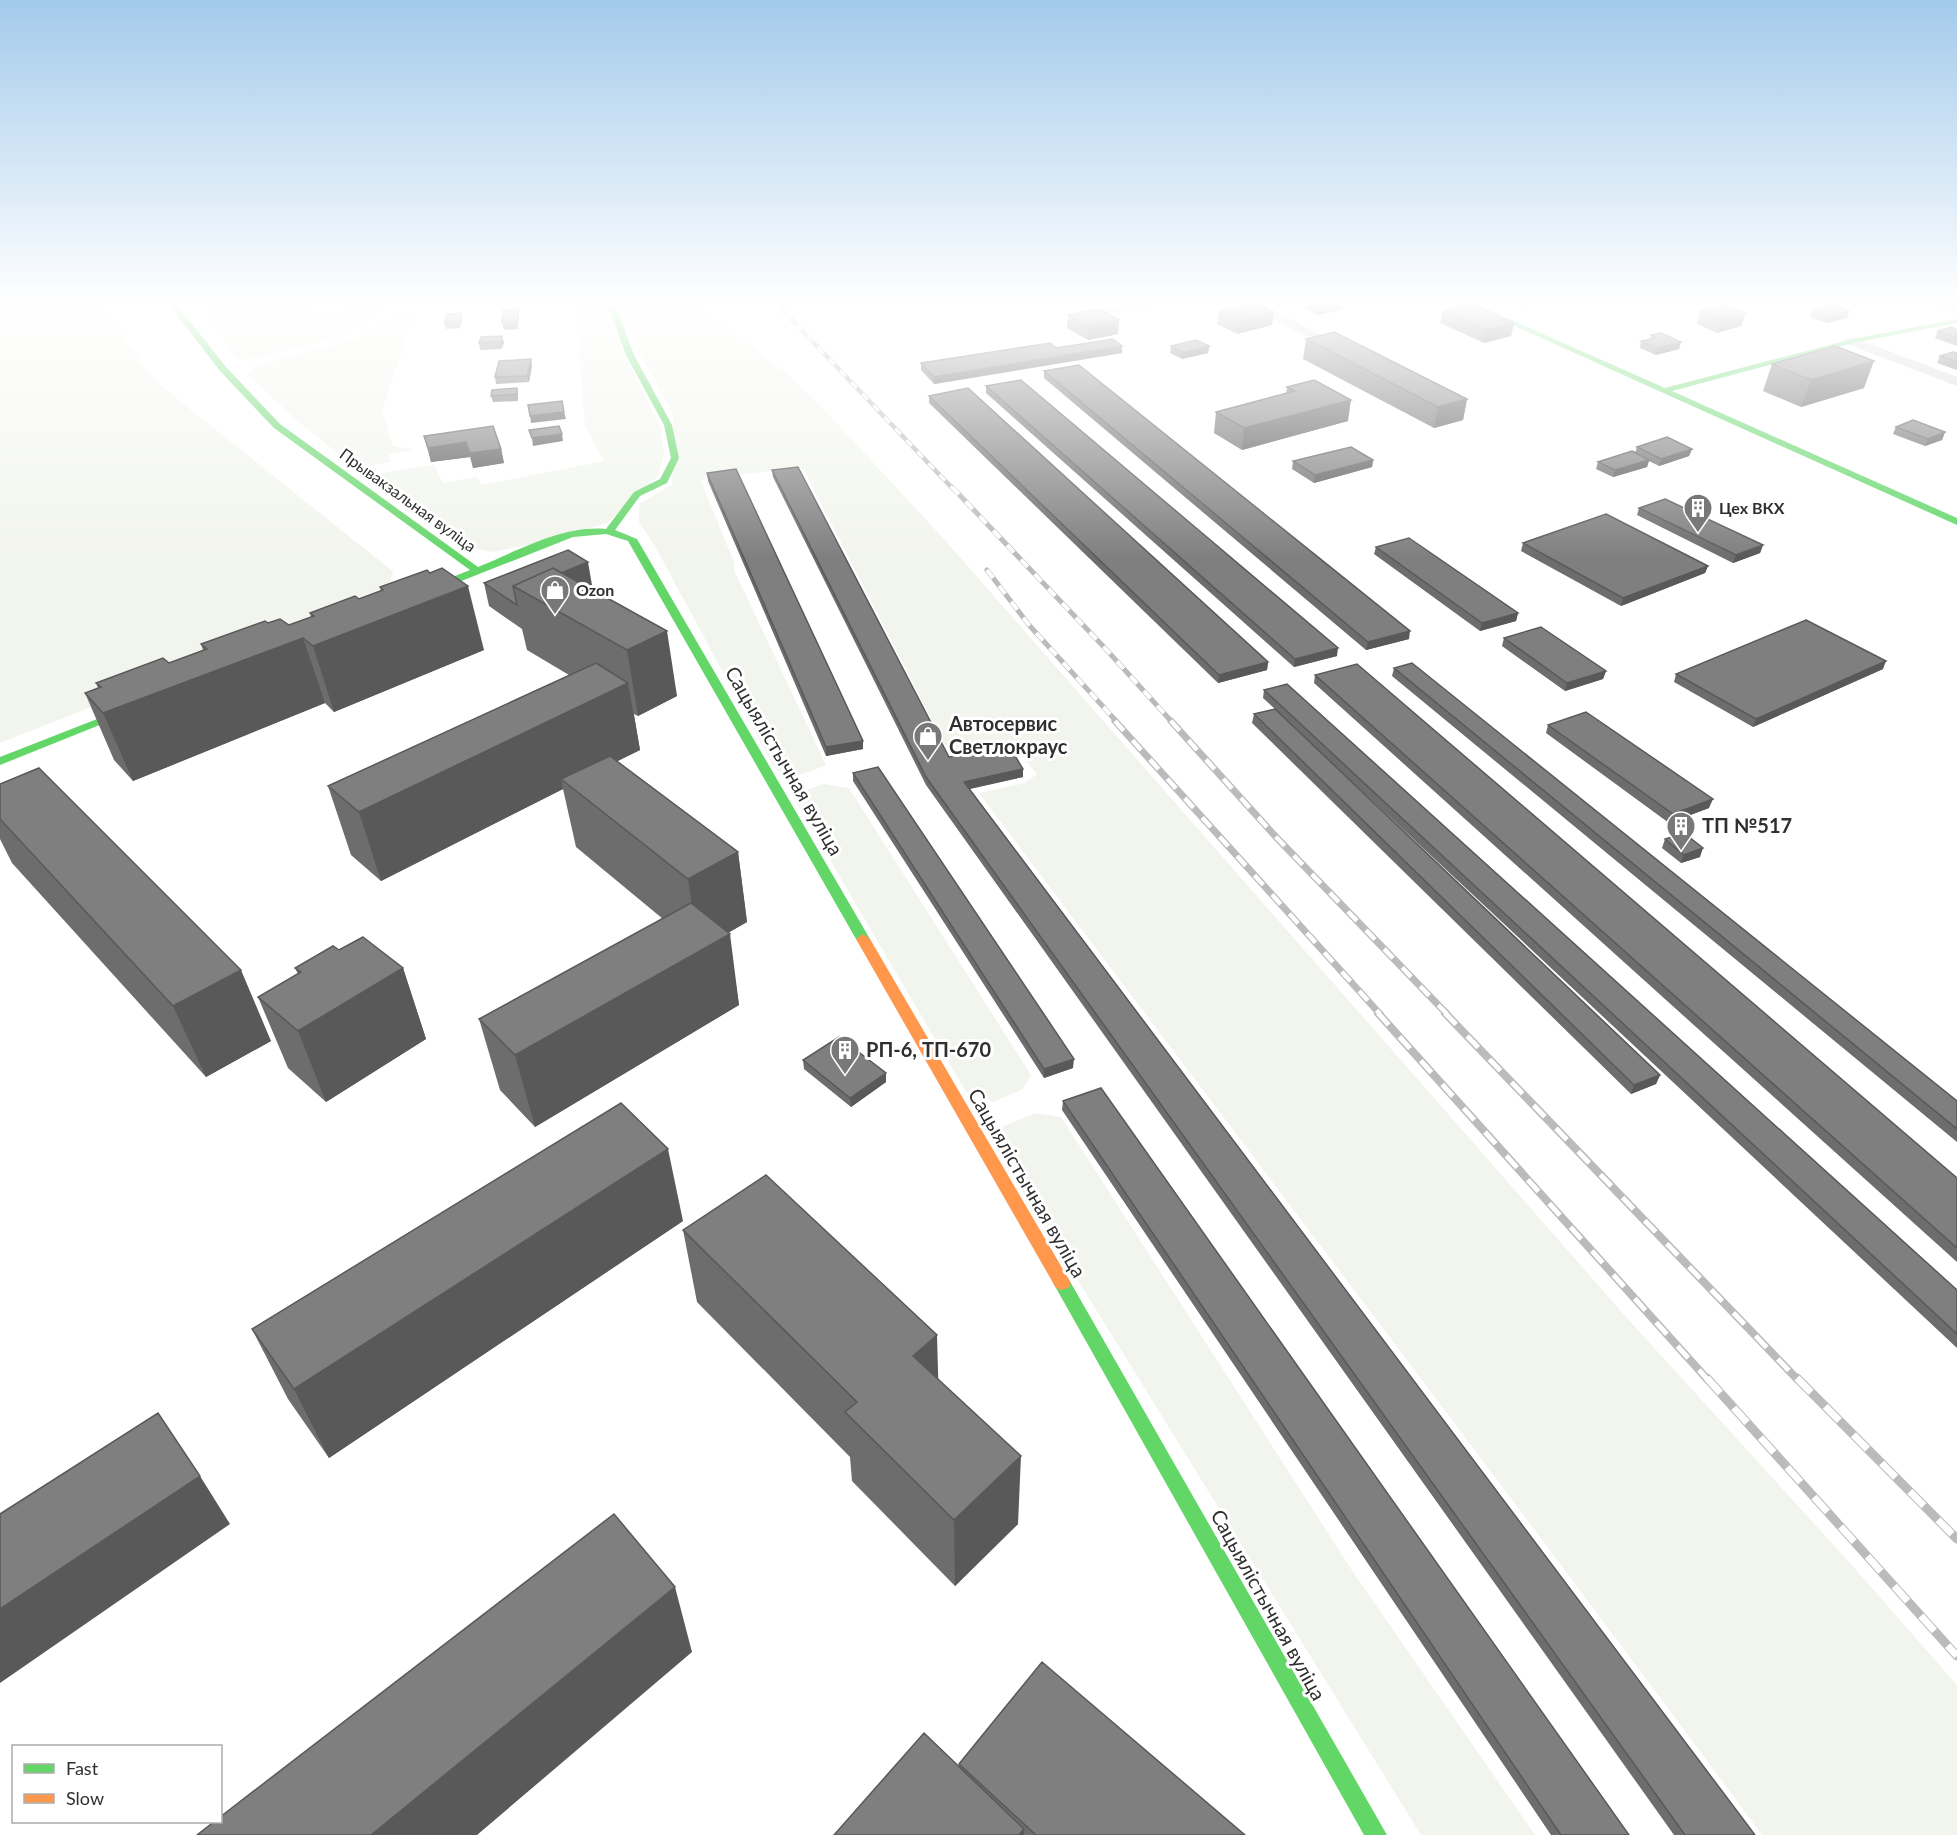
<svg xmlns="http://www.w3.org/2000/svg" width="1957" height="1835" viewBox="0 0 1957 1835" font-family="Lato,sans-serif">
<rect width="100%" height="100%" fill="#fff"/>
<path fill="#f2f5ed" d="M0,301H100L147,371L161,386L385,565L393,572L390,582L380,593L0,743Z
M201,301H295L323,311L395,302C350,339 304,347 249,359H236Z
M575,301H605L609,322L661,429L664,455L658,476L607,523L527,545L494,552L475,549L368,478L380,473L434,465L443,483L476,477L482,485L604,461L585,426Z
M619,301H692L789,375L820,405L943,538L1627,1318L1850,1563L1957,1685V1835H1762C1504,1486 1240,1140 979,793L1025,783L1037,774L1017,750L991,745L947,750L804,470L799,468L707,478L701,481L734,562V570L826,765C810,772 788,782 774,767L656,548L639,522V504L672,485L673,414L637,349Z
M414,315L382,410L393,446L415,450L389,454L390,462L361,468L353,466L294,418L247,374L256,365L352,340L396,318Z
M824,784L849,788L1031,1075L1023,1089L993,1102L966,1092L796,802L803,791Z
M1035,1113L1061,1117L1351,1569L1535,1835H1421L993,1143L1000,1128Z"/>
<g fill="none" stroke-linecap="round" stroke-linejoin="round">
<path fill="#d4d4d4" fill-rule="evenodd" d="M1136,301H1159L1157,304L1085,321L1078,317L1080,314Z
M1238,301H1255L1325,337L1318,341L1313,340Z
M1929,301H1948L1957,304V313Z
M1852,337L1957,377V386L1847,344L1845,341L1847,338Z"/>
<path fill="#63d668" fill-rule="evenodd" d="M166,301H174L226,367L280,424L478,567C518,551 562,525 606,529L634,492L660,479L671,458L664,425L626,355L606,301H614L634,355L672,425L679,458L667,483L640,496L615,530L637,539L870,939L868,942H858L856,939L628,541L606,534L573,537L421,597H413V593L470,570L274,428L220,371Z
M1459,301H1469L1665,388L1852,339L1957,319V323L1853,343L1672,391L1957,518V525Z
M138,703L144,706L142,708L0,765V757Z
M1062,1276L1068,1278L1387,1835H1364L1056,1288L1053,1283L1056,1278Z"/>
<path fill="#ff974d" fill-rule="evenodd" d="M863,934L870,939L1068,1278L1071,1283L1068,1288L1062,1290L1056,1288L856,939Z"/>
<g stroke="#bbb" stroke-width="4.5">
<path id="rail-far4" d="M774,301L953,489"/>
</g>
<g stroke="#bbb" stroke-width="5">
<path id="rail-far3" d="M952,487L1103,646L1172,722
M987,570L1029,625L1117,722"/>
</g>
<g stroke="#bbb" stroke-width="7">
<path id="rail-far2" d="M1115,721L1380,1014
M1171,721L1276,837L1447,1014"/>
</g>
<g stroke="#bbb" stroke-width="8">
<path id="rail-far1" d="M1378,1013L1708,1380
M1445,1013L1798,1380"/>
</g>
<g stroke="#bbb" stroke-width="9">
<path id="rail" d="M1707,1378L1957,1656
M1797,1378L1957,1539"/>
</g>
<use href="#rail-far4" stroke="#fff" stroke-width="3" stroke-dasharray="8" stroke-linecap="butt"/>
<use href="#rail-far3" stroke="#fff" stroke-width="4" stroke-dasharray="10" stroke-linecap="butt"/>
<use href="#rail-far2" stroke="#fff" stroke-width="4.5" stroke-dasharray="13" stroke-linecap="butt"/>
<use href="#rail-far1" stroke="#fff" stroke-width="5" stroke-dasharray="16" stroke-linecap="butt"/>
<use href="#rail" stroke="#fff" stroke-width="7" stroke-dasharray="20" stroke-linecap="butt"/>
</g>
<path fill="#6d6d6d" d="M1513,301H1538V302L1524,306Z
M1307,303L1341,310L1318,315L1306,309Z
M1812,310L1849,311L1847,318L1827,323L1810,317Z
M1219,311L1274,312L1272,325L1237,334L1217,324Z
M1443,311L1514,323L1511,336L1484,343L1440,323Z
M1700,311L1741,326L1717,333L1697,324Z
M461,313L462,320L460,328L446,329L444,323Z
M1068,315L1119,320L1118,334L1088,340L1067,328Z
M1957,330V346L1935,338L1938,331Z
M1651,335L1681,342L1679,349L1656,355L1640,348L1641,341L1650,339Z
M502,336L504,343L501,349L480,350L479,343Z
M1306,339L1467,399L1463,420L1434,428L1303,359Z
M1122,346V353L934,384L921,370V363L1056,348Z
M1171,346H1209L1208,353L1182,359L1170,353Z
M1957,353V370L1937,363L1940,356Z
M531,359L532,366L529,382L496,384L495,377Z
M1772,364L1864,388L1801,407L1763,391Z
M1044,371L1409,639L1366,650L1044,378Z
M986,386L1337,656L1294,667L986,393Z
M1287,387L1348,421L1242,450L1214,433L1216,412L1286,394Z
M517,388L518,395V401L493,402L491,396Z
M929,396L1268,662L1267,670L1218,683L929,403Z
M1896,427L1945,432L1942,440L1925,446L1893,434Z
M424,436L501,449L504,463L473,468L470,457L431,462Z
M1637,447L1692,449L1689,456L1659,466L1649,461L1647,467L1613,477L1596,469L1598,462L1635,453Z
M1373,460L1372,467L1314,483L1292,469L1293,461Z
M772,470L949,757L1023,777L970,789L1755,1835H1674L926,785L773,477Z
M707,473L863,749L826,756L708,481Z
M1639,508L1763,545L1760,553L1733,563L1637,515Z
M1523,543L1708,566L1705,573L1621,606L1521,551Z
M1376,547L1518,613L1516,621L1480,631L1374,554Z
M484,583L592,585L587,587L677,696L638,716L634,714L640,750L617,761L738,852L747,922L728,933L739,1005L535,1127L500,1090L479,1019L663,919L576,847L563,789L381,881L351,855L328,786L569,675L527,650L522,629L489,606Z
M380,587L484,650L334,712L325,703L133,781L114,760L85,693L98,688L96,683L169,663L203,650L201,644L268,623L289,625L311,617L310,613L359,599L381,591Z
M1504,638L1606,671L1603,679L1565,691L1502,646Z
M1394,668L1957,1101V1142L1392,676Z
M1883,669L1753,727L1674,682L1676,674Z
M1315,675L1957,1178V1262L1314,683Z
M1264,690L1957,1290V1348L1316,748L1660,1075L1656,1084L1631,1094L1252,723L1254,714L1275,709L1263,698Z
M1548,725L1709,808L1669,823L1546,733Z
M853,773L1073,1068L1044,1078L853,781Z
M0,784L271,1041L206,1077L12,863L0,839Z
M1665,839L1700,857L1681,863L1662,848Z
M339,950L403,968L426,1039L326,1102L288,1068L258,997L298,974L295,968Z
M803,1060L886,1082L851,1107L804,1069Z
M1063,1101L1629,1835H1551L1062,1110Z
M683,1221L329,1458L288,1399L252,1329Z
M683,1230L939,1379L1018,1524L955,1586L852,1481L850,1457L697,1302Z
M959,1764L1245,1835H834L959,1766Z"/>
<path fill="#595959" d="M1525,301H1538V302L1524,306Z
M1342,303L1341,310L1318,315L1319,309Z
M518,309L519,316L518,329L504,330L502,323Z
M1849,311L1847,318L1827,323L1829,317Z
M1274,312L1272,325L1237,334L1239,321Z
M461,313L462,320L460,328L459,322Z
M1746,313L1741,326L1717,333L1721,320Z
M1119,320L1118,334L1088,340V326Z
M1514,323L1511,336L1484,343L1486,330Z
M502,336L504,343L501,349L500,342Z
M1681,342L1679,349L1656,355L1657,348Z
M1122,346V353L934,384V377Z
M1209,346L1208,353L1182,359L1183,353Z
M531,359L532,366L529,382L527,376Z
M1874,361L1864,388L1801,407L1811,380Z
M1467,399L1463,420L1434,428L1438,407Z
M1351,400L1348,421L1242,450L1244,428Z
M564,412L566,419L531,423L530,416Z
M1945,432L1942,440L1925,446L1928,439Z
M562,434L563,441L533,446L532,438Z
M466,442L470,457L431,462L428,448Z
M501,449L504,463L473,468L470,453Z
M1692,449L1689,456L1659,466L1661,459Z
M1373,460L1372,467L1314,483L1315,475Z
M1649,460L1647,467L1613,477L1615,470Z
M1763,545L1760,553L1733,563L1736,555Z
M588,562L592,585L559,599L539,582Z
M1708,566L1705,573L1621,606L1623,598Z
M468,586L484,650L334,712L313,646Z
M1518,613L1516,621L1480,631L1482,623Z
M667,631L677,696L638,716L627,650Z
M1410,631L1409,639L1366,650L1368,642Z
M303,638L325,703L133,781L103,713Z
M1338,648L1337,656L1294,667L1295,659Z
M1886,661L1883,669L1753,727L1756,719Z
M1268,662L1267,670L1218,683L1219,675Z
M1606,671L1603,679L1565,691L1567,683Z
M628,683L640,750L570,785L561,779L563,789L381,881L359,812Z
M863,741V749L826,756V747Z
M1023,769V777L964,790V782Z
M1713,799L1709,808L1669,823L1673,814Z
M1703,848L1700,857L1681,863L1684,855Z
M738,852L747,922L699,949L688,879Z
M730,934L739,1005L535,1127L515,1055Z
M403,968L426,1039L326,1102L298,1031Z
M241,970L271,1041L206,1077L173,1006Z
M1074,1059L1073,1068L1044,1078V1069Z
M886,1073V1082L851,1107L850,1098Z
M1660,1075L1656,1084L1631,1094L1634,1085Z
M668,1149L683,1221L329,1458L294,1389Z
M937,1335L939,1406L913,1356Z
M1021,1456L1018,1524L955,1586L954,1520Z
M200,1476L230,1524L0,1683V1609Z
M675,1587L692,1652L477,1835H371Z
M1024,1829V1835H1019Z"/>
<path fill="#7f7f7f" stroke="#595959" stroke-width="1.5" d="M1315,301H1337L1342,303L1319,309L1307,303Z
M1254,303L1274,312L1239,321L1219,311Z
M1470,304L1514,323L1486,330L1443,311Z
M1726,305L1746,313L1721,320L1700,311Z
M1832,305L1849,311L1829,317L1812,310Z
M518,309L517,322L502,323L503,310Z
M1098,309L1119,320L1088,326L1068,315Z
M461,313L459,322L444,323L447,314Z
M1951,327L1957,330V338L1938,331Z
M1334,332L1467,399L1438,407L1306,339Z
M1661,333L1681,342L1657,348L1641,341L1656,338L1651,335Z
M502,336L500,342L479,343L481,337Z
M1113,339L1122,346L934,377L921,363L1050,343L1056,348Z
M1196,340L1209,346L1183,353L1171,346Z
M1835,346L1874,361L1811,380L1772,364Z
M1953,352L1957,353V362L1940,356Z
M531,359L527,376L495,377L499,361Z
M1079,365L1410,631L1368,642L1044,371Z
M1021,380L1338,648L1295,659L986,386Z
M1314,380L1351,400L1244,428L1216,412L1295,391L1287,387Z
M517,388V394L491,396L492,390Z
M968,388L1268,662L1219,675L929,396Z
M562,401L564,412L530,416L528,405Z
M1913,420L1945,432L1928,439L1896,427Z
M493,426L501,449L470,453L466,442L428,448L424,436Z
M559,426L562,434L532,438L529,430Z
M1667,437L1692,449L1661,459L1637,447Z
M1351,447L1373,460L1315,475L1293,461Z
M1632,451L1649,460L1615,470L1598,462Z
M798,467L949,757L1009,746L1023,769L964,782L1755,1835H1685L926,777L772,470Z
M736,469L863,741L826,747L707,473Z
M1665,499L1763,545L1736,555L1639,508Z
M1606,514L1708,566L1623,598L1523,543Z
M1409,538L1518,613L1482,623L1376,547Z
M568,550L588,562L561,573L553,568L513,586L517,605L484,583Z
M442,568L468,586L313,646L303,638L103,713L85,693L101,687L96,683L163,658L169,663L207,649L201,644L265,621L268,623L280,619L289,625L314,616L310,613L355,596L359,599L383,590L380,587L427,570L430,573Z
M553,568L667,631L627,650L513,586Z
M1806,620L1886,661L1756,719L1676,674Z
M1541,627L1606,671L1567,683L1504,638Z
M596,663L628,683L359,812L328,786Z
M1412,663L1957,1101V1129L1394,668Z
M1357,664L1957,1178V1248L1315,675Z
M1287,684L1957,1290V1334L1264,690Z
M1275,709L1660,1075L1634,1085L1254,714Z
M1586,712L1713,799L1673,814L1548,725Z
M610,756L738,852L688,879L561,779Z
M878,767L1074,1059L1044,1069L853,773Z
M39,768L241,970L173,1006L0,819V784Z
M1684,833L1703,848L1684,855L1665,839Z
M691,903L730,934L515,1055L479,1019Z
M363,937L403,968L298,1031L258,997L301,972L295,968L333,946L339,950Z
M839,1037L886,1073L850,1098L803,1060Z
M1101,1088L1629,1835H1561L1063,1101Z
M621,1103L668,1149L294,1389L252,1329Z
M766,1175L937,1335L913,1356L1021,1456L954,1520L845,1412L857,1402L683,1230Z
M158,1413L200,1476L0,1609V1514Z
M614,1514L675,1587L371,1835H197L215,1821H220V1817Z
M1042,1662L1245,1835H1036L959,1764Z
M924,1733L1024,1829L1019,1835H834Z"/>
<linearGradient id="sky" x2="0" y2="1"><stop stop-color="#a3caeb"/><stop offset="0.54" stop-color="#fff"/><stop offset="1" stop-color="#fff" stop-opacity="0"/></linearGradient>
<rect width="1957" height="558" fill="url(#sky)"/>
<defs>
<g id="building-pin" transform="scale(1.5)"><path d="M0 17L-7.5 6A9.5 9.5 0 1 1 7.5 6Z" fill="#787878" stroke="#fff"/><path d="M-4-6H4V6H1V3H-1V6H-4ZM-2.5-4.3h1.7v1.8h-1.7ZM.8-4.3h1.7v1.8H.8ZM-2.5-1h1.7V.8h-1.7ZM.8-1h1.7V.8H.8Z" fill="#fff"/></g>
<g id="shop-pin" transform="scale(1.5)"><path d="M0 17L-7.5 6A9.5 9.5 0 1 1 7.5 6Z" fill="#787878" stroke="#fff"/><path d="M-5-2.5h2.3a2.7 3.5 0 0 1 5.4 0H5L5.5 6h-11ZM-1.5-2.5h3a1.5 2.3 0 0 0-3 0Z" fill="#fff"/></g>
</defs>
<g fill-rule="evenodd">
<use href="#building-pin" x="1698" y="508"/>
<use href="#shop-pin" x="555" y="590"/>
<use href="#shop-pin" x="928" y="736"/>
<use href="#building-pin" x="1681" y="826"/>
<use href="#building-pin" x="845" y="1050"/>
</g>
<g text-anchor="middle" stroke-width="6" stroke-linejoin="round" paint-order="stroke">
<g font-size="16" fill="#2f2f2f" stroke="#fff">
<text transform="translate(408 500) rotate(36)" y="6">Прывакзальная вуліца</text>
</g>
<g font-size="16" font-weight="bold" fill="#2f2f2f" stroke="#fff" text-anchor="start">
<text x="1719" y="514">Цех ВКХ</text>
<text x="576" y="596">Ozon</text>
</g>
<g font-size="20" font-weight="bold" fill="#2f2f2f" stroke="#fff" text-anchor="start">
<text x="949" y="731">Автосервис<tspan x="949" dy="23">Светлокраус</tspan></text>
<text x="1702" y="833">ТП №517</text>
<text x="866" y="1057">РП-6, ТП-670</text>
</g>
<g font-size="20" fill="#2f2f2f" stroke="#fff">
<text transform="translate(784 761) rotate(60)" y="7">Сацыялістычная вуліца</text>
<text transform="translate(1027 1183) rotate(60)" y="7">Сацыялістычная вуліца</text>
<text transform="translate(1268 1605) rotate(61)" y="7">Сацыялістычная вуліца</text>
</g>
</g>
<rect x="12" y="1745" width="210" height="78" fill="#ffffff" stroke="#acacac" stroke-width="1.5"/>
<rect x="24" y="1764" width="30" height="9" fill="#63d668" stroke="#acacac" stroke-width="1.5"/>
<text x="66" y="1775" font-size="18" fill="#2f2f2f">Fast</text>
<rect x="24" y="1794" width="30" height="9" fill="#ff974d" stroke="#acacac" stroke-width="1.5"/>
<text x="66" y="1805" font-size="18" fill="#2f2f2f">Slow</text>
</svg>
